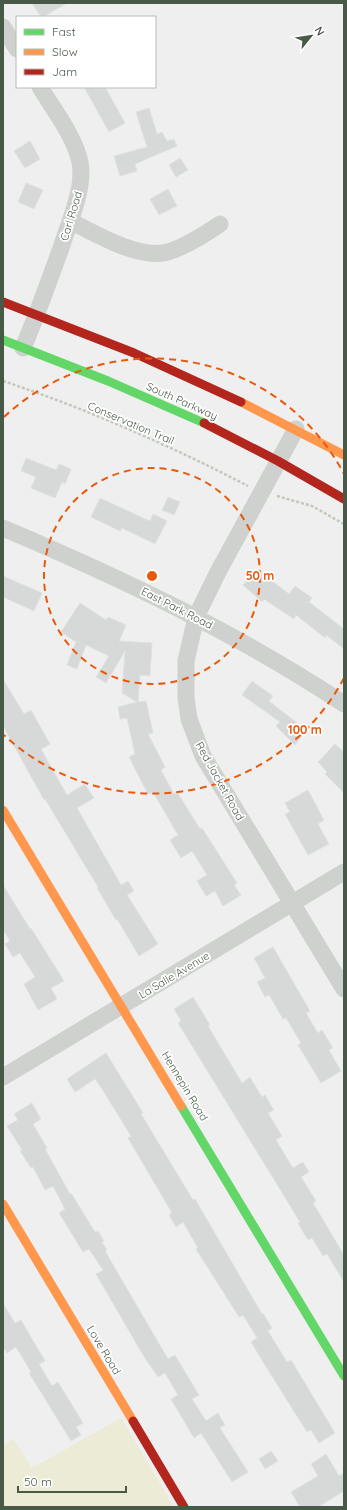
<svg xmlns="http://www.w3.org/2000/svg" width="347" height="1510" viewBox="0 0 347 1510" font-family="Quicksand,sans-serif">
<rect width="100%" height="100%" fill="#efefef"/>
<path fill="#ecebd5" d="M121,1418L174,1507H3V1446L13,1439L32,1468Z"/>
<path fill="#d6d9d7" stroke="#e0e2e1" d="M32,3H67L43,17H41Z
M84,87H105L125,123L109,132Z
M149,108L157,134L162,132L167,141L174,139L177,146L135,164L137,171L120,176L114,156L147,147L136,112Z
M30,141L40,159L25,168L14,151Z
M180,158L188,170L176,177L169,165Z
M26,183L43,190L34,209L18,202Z
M168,189L177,206L159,215L150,199Z
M26,458L56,470L59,464L71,469L65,484L62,482L55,498L31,488L36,477L21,471Z
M168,497L180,502L174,515L162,510Z
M100,498L150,521L153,514L167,521L155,544L122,528L120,531L91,517Z
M257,569L289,594L295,586L312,598L309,602L344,629V649L326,635L325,638L296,615L294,619L264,599L262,602L243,585Z
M3,576L42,593L34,611L3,597Z
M80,603L106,620L108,617L126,625L119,641L152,643L150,676L140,675L138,702L146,701L153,733L148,734L165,767L161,770L174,794L177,792L200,829L202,828L237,883L234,885L241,895L223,906L215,891L206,896L197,881L207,875L192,851L181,858L170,840L178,835L153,792L148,794L129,757L135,754L127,718L120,719L118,707L137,702L122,693L125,651L106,683L96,677L109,656L86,645L77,669L67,665L76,642L61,632Z
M3,679L24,714L31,710L50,744L41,749L67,795L85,784L94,798L77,808L121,885L128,881L134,891L127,895L158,944L139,956L117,919L116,920L97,888L98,887L45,799L44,800L3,726Z
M252,681L273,696L269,701L306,730L295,745L276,726L280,722L242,695Z
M335,744L344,752V793L325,774L327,772L318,762Z
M308,790L324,820L318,824L329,844L308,855L285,814L290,812L285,803Z
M3,885L30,929L31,928L64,981L51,988L57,999L38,1010L24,984L35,977L20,953L13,957L5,944L10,941L3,930Z
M273,947L310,1011L306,1013L318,1033L322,1030L333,1048L329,1050L341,1071L321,1083L298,1045L301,1043L286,1018L283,1019L269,995L265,997L257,982L265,978L254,958Z
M193,997L210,1025L208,1026L242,1083L250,1077L262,1097L265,1095L274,1110L268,1113L282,1136L276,1140L293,1168L303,1162L309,1172L301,1177L316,1201L313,1203L344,1255V1282L327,1254L323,1256L312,1238L308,1240L298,1223L300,1222L178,1023L181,1021L174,1009Z
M106,1053L143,1113L141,1114L193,1200L195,1199L262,1314L263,1313L272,1328L268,1331L287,1362L291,1360L335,1433L319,1443L311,1430L307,1432L263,1362L251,1342L257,1338L243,1315L239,1317L196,1249L198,1248L183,1222L176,1227L169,1215L172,1213L128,1138L131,1136L102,1089L95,1079L75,1092L67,1079Z
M32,1103L41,1119L33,1124L47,1148L45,1149L70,1194L71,1193L95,1232L98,1231L104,1241L102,1242L107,1250L105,1251L168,1359L175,1355L185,1372L199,1395L192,1399L206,1421L218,1413L225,1425L220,1428L248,1472L232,1482L201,1433L194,1438L171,1399L178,1395L165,1373L158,1377L143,1355L96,1274L103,1270L89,1249L83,1252L59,1213L65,1209L53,1186L45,1190L33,1167L31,1168L20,1151L22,1150L7,1126L18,1120L14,1114Z
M3,1303L15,1323L21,1320L45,1361L39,1364L52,1386L58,1382L83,1423L76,1427L81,1435L71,1441L29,1373L31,1372L16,1347L7,1353L3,1347Z
M271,1451L278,1461L265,1469L259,1459Z
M326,1454L339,1476L344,1473V1491L318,1507H300L291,1492L318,1476L311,1464Z"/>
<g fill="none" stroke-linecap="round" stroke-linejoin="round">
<path stroke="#c4c7bc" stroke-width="2.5" stroke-dasharray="3 2" stroke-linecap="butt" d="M3,381C87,409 169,445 248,486
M277,496L312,506L344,524"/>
<path stroke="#ced1ce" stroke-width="17" d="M3,27L17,49
M70,221C96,234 139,260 168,252C187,246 204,235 220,224
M23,348C37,315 49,281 61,248C69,223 85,188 80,162C75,137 53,109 40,87
M296,429L218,572L196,617L186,661V698L189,719L203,756L344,989
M3,528C121,578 237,633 344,704
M3,1077L344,872"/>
<path stroke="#63d668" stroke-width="9" d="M3,340L108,381L204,423
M181,1106L344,1376"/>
<path stroke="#ff974d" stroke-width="9" d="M241,402L344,455
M3,810L181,1106
M3,1204L133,1421"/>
<path stroke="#b3261e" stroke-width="9" d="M3,302L134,353L241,402
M204,423L278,461L344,499
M133,1421L184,1507"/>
</g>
<g fill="none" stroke="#e8590c" stroke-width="2" stroke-dasharray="7 5">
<circle cx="152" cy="576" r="108"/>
<path d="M344 678A217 217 0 0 1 4 735M4 417A217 217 0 0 1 344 474"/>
</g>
<g text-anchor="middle" stroke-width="3.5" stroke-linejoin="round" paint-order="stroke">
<g font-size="11" fill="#485948" stroke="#fff">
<text transform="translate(71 216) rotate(-73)" y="4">Carl Road</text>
<text transform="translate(182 401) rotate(24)" y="4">South Parkway</text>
<text transform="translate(131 423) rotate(23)" y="4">Conservation Trail</text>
<text transform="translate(177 608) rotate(27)" y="4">East Park Road</text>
<text transform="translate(220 781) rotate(61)" y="4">Red Jacket Road</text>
<text transform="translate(174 975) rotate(-31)" y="4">La Salle Avenue</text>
<text transform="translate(185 1086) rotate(59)" y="4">Hennepin Road</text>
<text transform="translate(104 1350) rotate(59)" y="4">Love Road</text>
</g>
</g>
<circle cx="152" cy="576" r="6" fill="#e8590c" stroke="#fff" stroke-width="2"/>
<g font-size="12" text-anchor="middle" font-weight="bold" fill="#e8590c" stroke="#fff" stroke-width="3.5" stroke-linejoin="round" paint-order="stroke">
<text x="260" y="580">50 m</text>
<text x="305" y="734">100 m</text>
</g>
<rect width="347" height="1510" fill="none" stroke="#485948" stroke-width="8"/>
<rect x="16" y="16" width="140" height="72" fill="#ffffff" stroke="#b6bdb6"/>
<rect x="24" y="29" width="20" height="6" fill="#63d668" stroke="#b6bdb6"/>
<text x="52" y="36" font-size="12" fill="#485948">Fast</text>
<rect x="24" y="49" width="20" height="6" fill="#ff974d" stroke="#b6bdb6"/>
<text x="52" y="56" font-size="12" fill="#485948">Slow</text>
<rect x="24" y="69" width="20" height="6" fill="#b3261e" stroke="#b6bdb6"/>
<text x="52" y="76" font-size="12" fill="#485948">Jam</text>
<g transform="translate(311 36) rotate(60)" stroke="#ffffff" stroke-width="3" paint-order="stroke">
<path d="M0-3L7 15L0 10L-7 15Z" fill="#485948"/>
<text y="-6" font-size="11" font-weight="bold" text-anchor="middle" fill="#485948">N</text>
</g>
<path d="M18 1486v6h108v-6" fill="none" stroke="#485948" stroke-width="2"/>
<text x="24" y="1486" font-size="12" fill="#485948" stroke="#ffffff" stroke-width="3" paint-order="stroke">50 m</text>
</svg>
